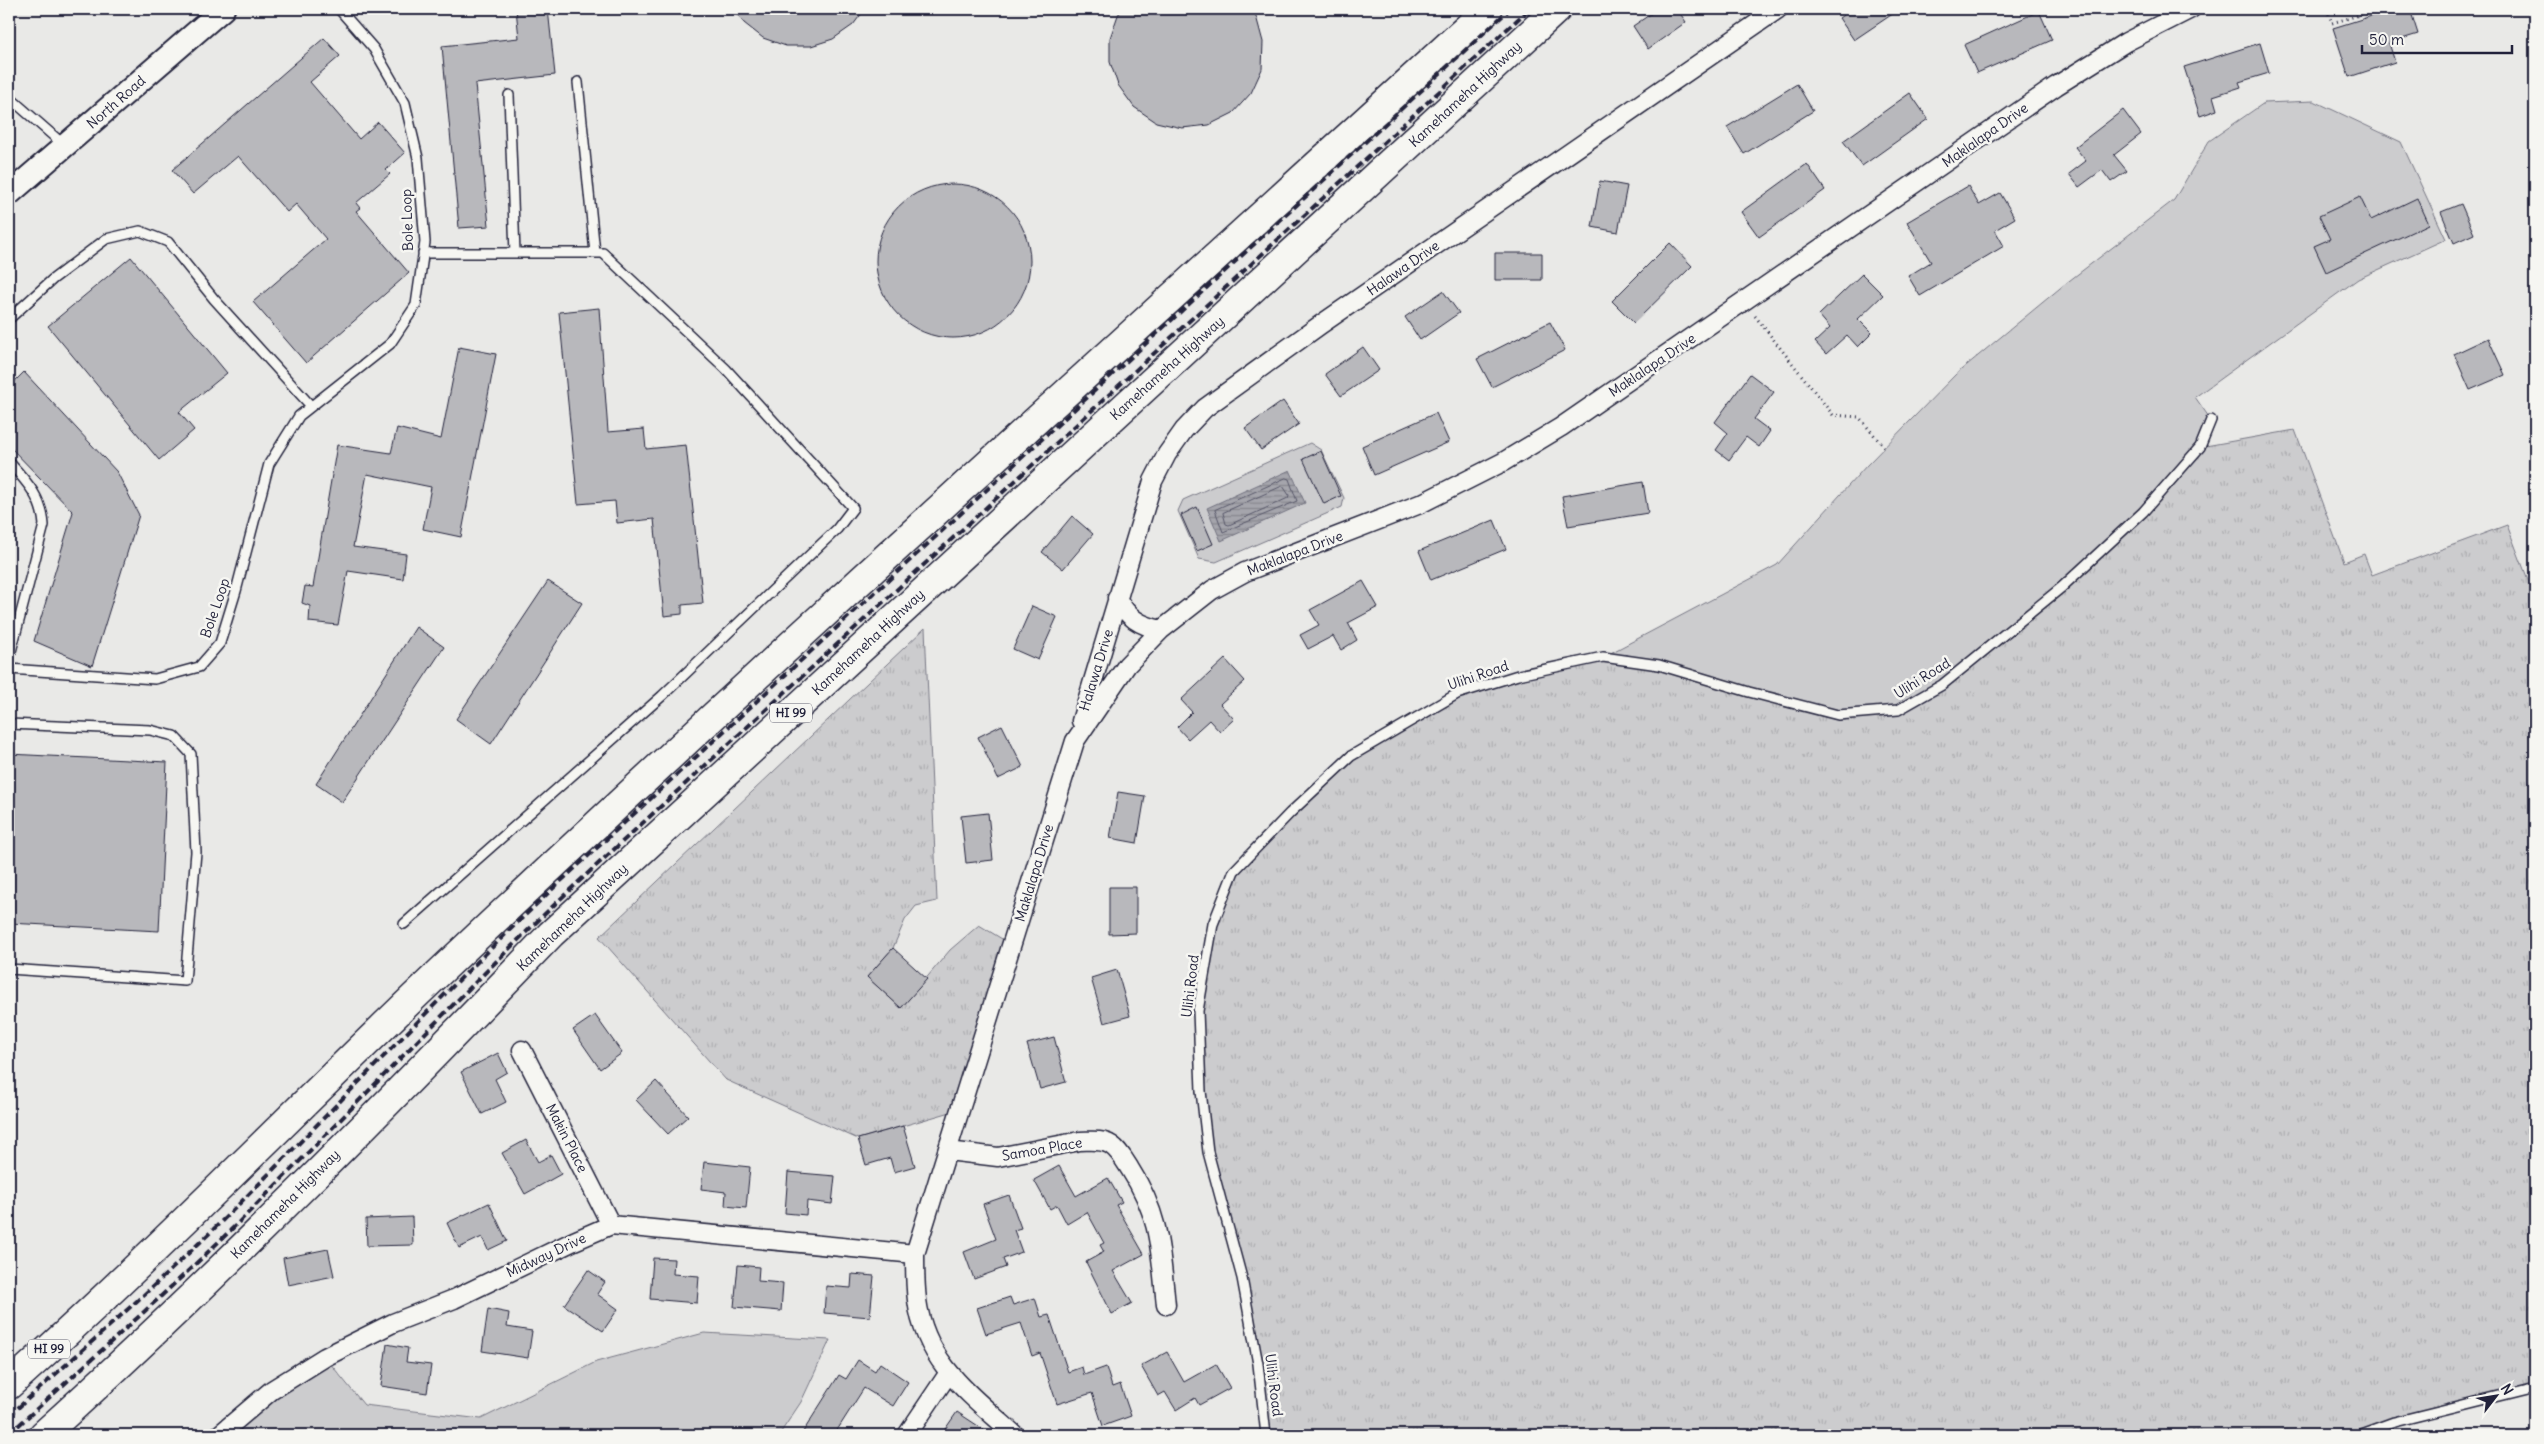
<svg xmlns="http://www.w3.org/2000/svg" width="2544" height="1444" viewBox="0 0 2544 1444" font-family="Delius,sans-serif">
<defs>
<pattern id="grass-tufts" width="24" height="20" patternUnits="userSpaceOnUse" patternTransform="scale(1.25)"><rect width="24" height="20" fill="#ccccce"/><path d="M3 7l-1-3M5 7V3M7 7l1-3M15 17l-1-3M17 17v-4M19 17l1-3" fill="none" stroke="#afafb2"/></pattern>
<pattern id="water-rules" width="6" height="5" patternUnits="userSpaceOnUse" patternTransform="scale(1.25)"><rect width="6" height="5" fill="#a5a5ac"/><path d="M0 2.5h6" fill="none" stroke="#86868d"/></pattern>
</defs>
<rect width="100%" height="100%" fill="#e9e9e7"/>
<filter id="ink" filterUnits="userSpaceOnUse"><feTurbulence type="fractalNoise" baseFrequency=".02" numOctaves="2"/><feDisplacementMap in="SourceGraphic" scale="10" xChannelSelector="R" yChannelSelector="G"/><feConvolveMatrix kernelMatrix="1 2 1 2 8 2 1 2 1" color-interpolation-filters="sRGB"/></filter>
<g filter="url(#ink)">
<path fill="url(#grass-tufts)" stroke="#777784" d="M2295,430L2344,562L2364,554L2372,575L2507,525L2535,598V1387L2358,1435H1266L1258,1364L1208,1152L1198,1011L1213,924L1234,871L1351,756L1457,694L1603,657L2200,447Z
M925,628L937,901L916,906L905,920L893,948L867,977L901,1008L950,950L979,925L1012,945L961,1109L858,1139L726,1080L599,937Z"/>
<path fill="#ccccce" stroke="#777784" d="M2314,101L2401,142L2446,239L2358,279L2195,397L2211,420L2200,447L2143,512L1984,652L1898,710L1838,715L1659,665L1603,657L1777,565L1867,465L1956,374L2065,284L2174,200L2209,141L2264,103Z
M1310,443L1321,450L1344,498L1342,507L1216,562L1199,559L1178,511L1183,500Z
M704,1333L830,1340L801,1402L779,1435H219L325,1357L364,1405L481,1419L596,1362Z"/>
<path fill="url(#water-rules)" stroke="#71717f" d="M1290,470L1305,503L1221,541L1207,508Z"/>
<g fill="none" stroke-linecap="round" stroke-linejoin="round">
<path stroke="#565668" stroke-width="1" d="M1286,478L1289,479L1297,501L1223,532L1215,510Z
M1283,486L1289,495L1288,498L1229,525L1226,524L1223,513Z"/>
</g>
<path fill="#b8b8bc" stroke="#22223b" d="M516,9H548L555,75L475,84L489,226L459,228L442,46L519,38Z
M733,9H865L853,25L833,39L811,46H786L763,38L744,23Z
M1122,9H1251L1256,16L1263,42L1262,69L1251,93L1233,113L1209,125L1182,128L1156,122L1134,107L1118,85L1110,62V38L1118,15Z
M1658,9H1677L1686,22L1648,49L1633,26Z
M1852,9H1900L1854,40L1839,18Z
M2394,9H2410L2418,34L2389,43L2395,62L2349,77L2333,28Z
M2039,11L2052,40L1977,73L1964,45Z
M324,38L340,56L310,82L359,139L378,122L405,153L386,170L390,174L356,203L360,208L356,211L409,273L306,363L253,302L326,239L296,204L287,212L238,156L193,194L172,170Z
M2260,43L2269,73L2239,82L2241,87L2213,96L2217,110L2200,116L2184,67Z
M1797,84L1813,111L1744,154L1727,127Z
M1910,93L1928,119L1862,166L1843,141Z
M2123,110L2141,134L2114,155L2127,171L2111,182L2102,170L2079,187L2069,174L2086,161L2075,147Z
M1807,164L1825,190L1759,237L1741,212Z
M1600,181L1627,186L1618,232L1592,227Z
M876 261a77 77 0 1 1 154 0a77 77 0 1 1-154 0Z
M1968,186L1979,205L2000,193L2015,218L1995,230L2004,246L1920,296L1908,276L1931,262L1907,222Z
M2360,197L2371,220L2417,198L2429,224L2326,272L2314,246L2330,239L2319,216Z
M2461,204L2474,234L2454,243L2441,212Z
M1670,243L1692,266L1634,323L1612,301Z
M1495,253H1542V280H1495Z
M131,257L227,373L179,412L194,430L159,460L48,326Z
M1862,274L1883,295L1858,319L1872,333L1858,347L1847,335L1826,354L1815,342L1830,328L1819,315Z
M1443,291L1459,313L1420,340L1405,317Z
M599,308L608,432L644,429L646,449L686,445L703,603L682,605V614L664,616L654,519L617,523L615,501L578,504L559,312Z
M1550,322L1565,350L1492,387L1477,359Z
M2488,338L2505,375L2470,390L2454,354Z
M459,347L496,354L461,537L423,529L431,487L367,474L353,547L406,554L403,579L348,571L338,625L309,622L310,606L302,603L305,586L313,587L337,445L391,453L397,428L441,439Z
M1363,347L1379,370L1341,396L1325,374Z
M24,372L117,472L139,515L92,666L34,641L73,512L9,446V387Z
M1750,374L1774,392L1754,419L1770,431L1759,447L1746,437L1729,460L1716,450L1728,433L1715,422Z
M1283,401L1299,424L1261,450L1245,428Z
M1436,413L1449,442L1374,475L1362,446Z
M1321,451L1341,496L1324,504L1303,459Z
M1643,482L1648,513L1568,526L1562,496Z
M1197,507L1213,544L1197,551L1181,515Z
M1072,516L1093,534L1063,569L1042,552Z
M1494,520L1506,549L1431,580L1419,551Z
M548,581L582,603L491,744L456,719Z
M1363,581L1378,607L1348,623L1357,640L1341,650L1333,636L1308,649L1300,635L1319,625L1310,610Z
M1032,606L1057,617L1038,660L1013,649Z
M416,627L444,647L342,802L316,784Z
M1225,659L1245,681L1220,704L1234,719L1220,732L1209,720L1188,739L1177,727L1192,712L1181,700Z
M1002,725L1023,767L998,779L978,737Z
M9,754L167,762L159,931L9,923Z
M1118,792L1145,796L1137,843L1110,838Z
M988,813L993,860L966,863L961,816Z
M1109,887H1136V933L1109,934Z
M893,948L927,979L901,1008L867,977Z
M1117,970L1130,1016L1104,1023L1091,978Z
M595,1015L622,1053L600,1069L573,1030Z
M1054,1037L1066,1082L1040,1089L1027,1044Z
M498,1053L507,1072L495,1079L506,1102L482,1114L461,1072Z
M656,1081L688,1116L668,1134L636,1100Z
M903,1126L915,1166L894,1172L890,1158L866,1165L858,1139Z
M526,1140L538,1162L551,1155L561,1174L525,1194L502,1153Z
M704,1162L750,1167L746,1208L725,1206L726,1192L701,1189Z
M1059,1166L1076,1196L1108,1178L1122,1202L1116,1205L1144,1254L1113,1271L1132,1303L1112,1314L1086,1262L1104,1252L1100,1245L1104,1243L1087,1212L1067,1224L1057,1205L1050,1209L1034,1180Z
M788,1172L835,1176L832,1204L807,1201L806,1215L785,1213Z
M1009,1195L1021,1228L1014,1230L1022,1252L1003,1259L1006,1267L974,1279L964,1252L996,1239L983,1204Z
M489,1203L507,1241L488,1250L482,1237L459,1248L447,1223Z
M412,1217L413,1245L367,1246L366,1219Z
M328,1249L334,1276L288,1285L283,1258Z
M653,1258L674,1259L673,1274L699,1276L697,1303L650,1299Z
M738,1265L759,1267L758,1281L783,1283L781,1311L734,1307Z
M588,1270L605,1282L597,1294L618,1309L603,1331L564,1305Z
M852,1274L874,1276L870,1317L824,1313L826,1286L851,1288Z
M1010,1297L1013,1305L1035,1298L1041,1317L1049,1315L1068,1372L1082,1367L1084,1375L1106,1367L1112,1387L1120,1384L1131,1416L1103,1426L1092,1393L1057,1404L1040,1353L1032,1356L1021,1323L986,1334L977,1308Z
M488,1309L509,1313L507,1327L532,1331L528,1358L482,1351Z
M387,1344L408,1348L406,1362L431,1365L427,1393L381,1386Z
M1167,1352L1184,1382L1216,1364L1230,1388L1199,1405L1195,1398L1176,1410L1165,1392L1158,1396L1141,1366Z
M858,1360L875,1371L880,1363L908,1382L893,1406L864,1388L834,1435H801L839,1375L846,1379Z
M957,1412L992,1435H941Z"/>
<g fill="none" stroke-linecap="round" stroke-linejoin="round">
<g stroke="#22223b" stroke-width="12">
<path id="service" d="M578,82L595,253
M509,95L515,253
M9,97L65,146
M9,319L53,279L106,239L140,231L168,242L214,299L311,406
M9,462C27,482 42,498 44,525L9,659
M9,669L155,679L199,667L220,643L236,591L269,464L299,416L390,344L416,305L425,242L418,158L405,103L374,49L339,9
M9,724L150,730L174,736L191,754L196,852L185,981L9,969
M404,924L662,696L837,529L853,508L726,369L603,253H423
M1266,1435L1258,1364L1242,1278L1208,1152L1201,1091L1198,1011L1213,924L1234,871L1290,813L1351,756L1457,694L1518,675L1603,657L1659,665L1749,692L1838,715L1898,710L1942,685L2062,587L2143,512L2200,447L2211,420
M2358,1435L2394,1422L2535,1387"/>
</g>
<g stroke="#22223b" stroke-width="21">
<path id="minor" d="M1117,598C1128,618 1139,625 1161,630
M1081,721L1153,481L1167,454L1184,430L1205,408L1320,325L1778,9
M522,1050L611,1225
M948,1151L998,1157L1080,1141C1090,1141 1102,1139 1111,1145C1119,1150 1125,1161 1130,1169C1161,1217 1160,1250 1166,1305
M219,1435L272,1390L325,1357L393,1323L454,1299L574,1241L611,1225L915,1254
M907,1435L948,1374
M1015,1435C971,1395 925,1363 917,1300C915,1285 915,1269 915,1254L1075,741L1127,665L1161,630L1212,590L1245,572L1420,504L1503,462L1561,427L2056,86L2126,42L2191,9"/>
</g>
<g stroke="#22223b" stroke-width="26">
<path id="tertiary" d="M9,194L223,9"/>
</g>
<g stroke="#22223b" stroke-width="31">
<path id="primary" d="M9,1385C158,1252 297,1108 441,971C785,645 1138,329 1488,9
M43,1435C219,1276 386,1106 551,934L1557,9"/>
</g>
<path stroke="#22223b" stroke-width="3" stroke-dasharray="1 4" stroke-linecap="butt" d="M2327,9L2332,23L2380,9
M1755,316L1833,415L1859,417L1884,447"/>
<use href="#service" stroke="#f6f6f2" stroke-width="9"/>
<use href="#minor" stroke="#f6f6f2" stroke-width="18"/>
<use href="#tertiary" stroke="#f6f6f2" stroke-width="22"/>
<use href="#primary" stroke="#f6f6f2" stroke-width="28"/>
<path stroke="#22223b" stroke-width="4" stroke-dasharray="8 4" stroke-linecap="butt" d="M9,1416C85,1347 162,1281 234,1209C344,1099 449,986 562,880L1510,9
M9,1434C87,1363 166,1294 241,1220C353,1109 459,995 573,887L1529,9"/>
</g>
</g>
<g text-anchor="middle" stroke-width="5" stroke-linejoin="round" paint-order="stroke">
<g fill="#f6f6f2" stroke="#626272" stroke-width="1">
<rect x="770" y="703.5" width="42" height="19" rx="4"/>
<rect x="28" y="1339.5" width="42" height="19" rx="4"/>
</g>
<g font-size="12" font-weight="bold" fill="#22223b">
<text x="791" y="717">HI 99</text>
<text x="49" y="1353">HI 99</text>
</g>
<g font-size="14" fill="#22223b" stroke="#f6f6f2">
<text transform="translate(1465 94) rotate(-43)" y="5">Kamehameha Highway</text>
<text transform="translate(116 102) rotate(-41)" y="5">North Road</text>
<text transform="translate(1985 135) rotate(-35)" y="5">Maklalapa Drive</text>
<text transform="translate(407 220) rotate(-92)" y="5">Bole Loop</text>
<text transform="translate(1403 268) rotate(-35)" y="5">Halawa Drive</text>
<text transform="translate(1652 365) rotate(-34)" y="5">Maklalapa Drive</text>
<text transform="translate(1167 368) rotate(-42)" y="5">Kamehameha Highway</text>
<text transform="translate(1295 553) rotate(-21)" y="5">Maklalapa Drive</text>
<text transform="translate(215 608) rotate(-71)" y="5">Bole Loop</text>
<text transform="translate(868 642) rotate(-43)" y="5">Kamehameha Highway</text>
<text transform="translate(1096 670) rotate(-73)" y="5">Halawa Drive</text>
<text transform="translate(1478 675) rotate(-19)" y="5">Ulihi Road</text>
<text transform="translate(1922 678) rotate(-32)" y="5">Ulihi Road</text>
<text transform="translate(1034 873) rotate(-73)" y="5">Maklalapa Drive</text>
<text transform="translate(572 917) rotate(-44)" y="5">Kamehameha Highway</text>
<text transform="translate(1190 986) rotate(-83)" y="5">Ulihi Road</text>
<text transform="translate(567 1138) rotate(63)" y="5">Makin Place</text>
<text transform="translate(1042 1149) rotate(-10)" y="5">Samoa Place</text>
<text transform="translate(285 1204) rotate(-45)" y="5">Kamehameha Highway</text>
<text transform="translate(546 1255) rotate(-25)" y="5">Midway Drive</text>
<text transform="translate(1274 1385) rotate(83)" y="5">Ulihi Road</text>
</g>
</g>
<rect width="2544" height="1444" fill="none" stroke="#f6f6f2" stroke-width="30"/>
<rect x="15" y="15" width="2514" height="1414" fill="none" stroke="#22223b" stroke-width="2" filter="url(#ink)"/>
<g transform="translate(2496 1396) rotate(59)" stroke="#f6f6f2" stroke-width="4" paint-order="stroke">
<path d="M0-4L9 19L0 12L-9 19Z" fill="#22223b"/>
<text y="-8" font-size="14" font-weight="bold" text-anchor="middle" fill="#22223b">N</text>
</g>
<path d="M2362 45v8h150v-8" fill="none" stroke="#22223b" stroke-width="2.5"/>
<text x="2369" y="45" font-size="15" fill="#22223b" stroke="#f6f6f2" stroke-width="4" paint-order="stroke">50 m</text>
</svg>
